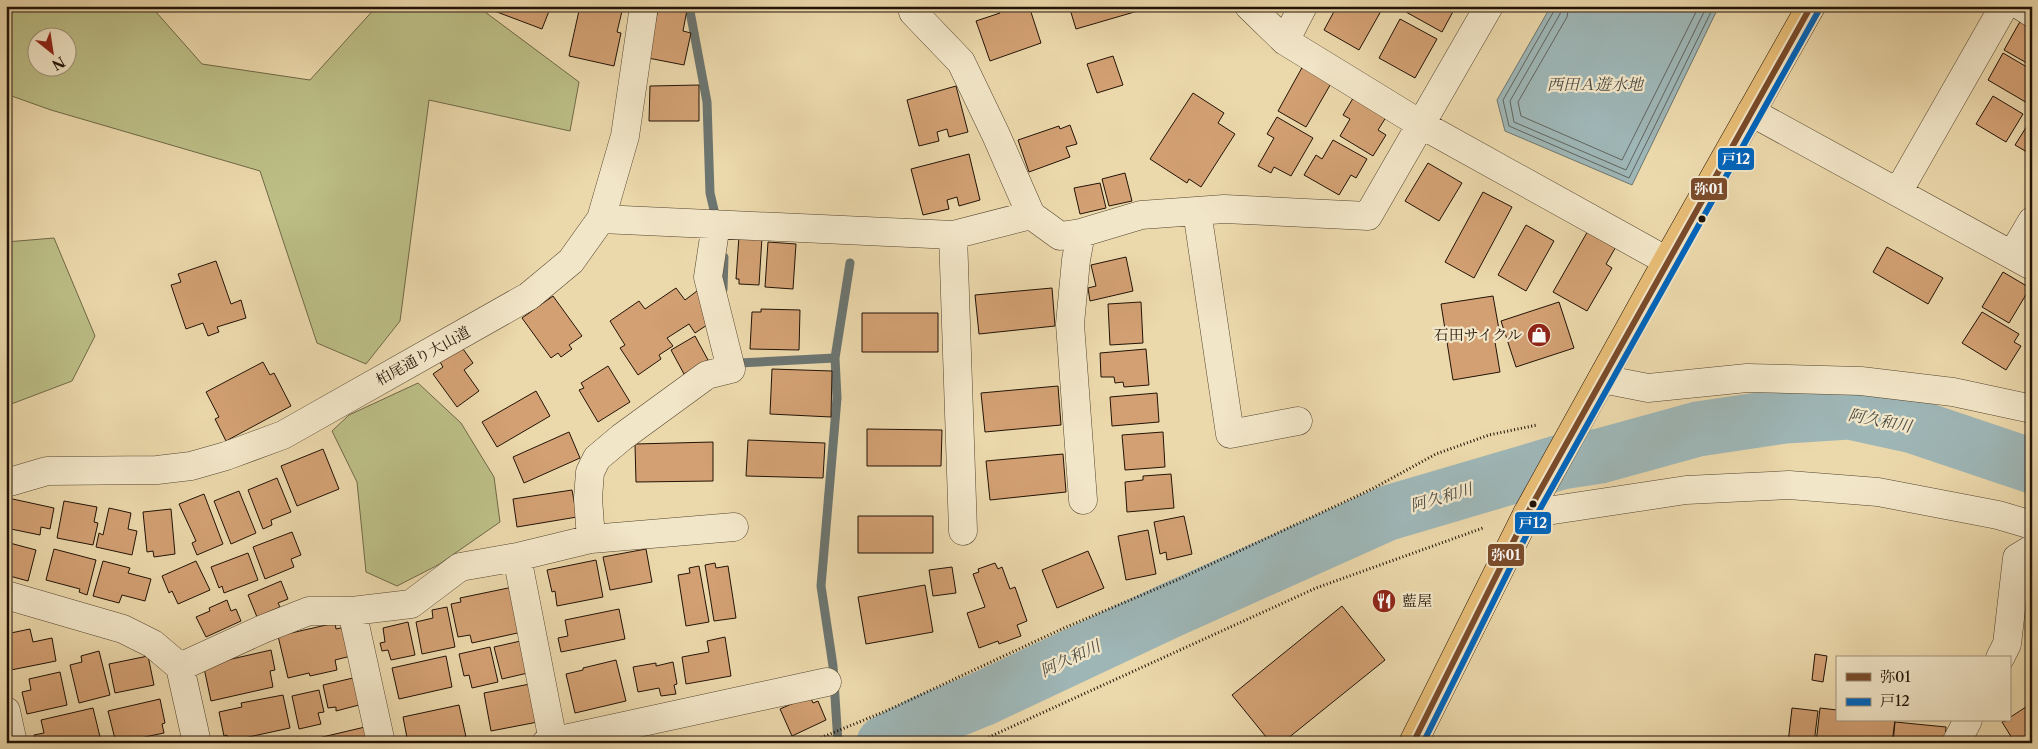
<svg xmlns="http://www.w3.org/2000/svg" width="2038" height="749" viewBox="0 0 2038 749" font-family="'Libre Caslon Text','Noto Serif JP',serif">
<rect width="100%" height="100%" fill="#ebd8ab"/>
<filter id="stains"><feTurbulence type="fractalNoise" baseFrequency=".004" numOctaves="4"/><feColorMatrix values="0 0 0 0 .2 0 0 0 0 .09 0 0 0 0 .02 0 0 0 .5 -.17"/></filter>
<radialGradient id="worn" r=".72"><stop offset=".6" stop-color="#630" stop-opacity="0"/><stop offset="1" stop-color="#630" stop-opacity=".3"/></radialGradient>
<path fill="#bcbe86" stroke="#6f6846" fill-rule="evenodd" d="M6,6H155L156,12L202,64L310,80L377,6H477L579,82L570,131L429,100L400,321L366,364L317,343L260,171L51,110L6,94ZM38,38H68V68H38Z
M54,238L95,336L72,381L6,406V242Z
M418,383L461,423L494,477L500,522L438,565L397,586L366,572L357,482L332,431L349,415Z"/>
<path fill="#9eb6b6" stroke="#6c7570" d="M1551,6H1719L1632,185L1505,131L1497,100Z"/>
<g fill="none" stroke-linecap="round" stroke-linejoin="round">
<path stroke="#60645e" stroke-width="1" d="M1555,6L1554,11L1503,100L1509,126L1629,178L1714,6
M1562,6L1560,14L1510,101L1514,122L1626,170L1707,6
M1569,6L1567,17L1518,102L1521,116L1622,160L1699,6"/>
<path stroke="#6c7570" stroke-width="9" d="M689,6L707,102L710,193L714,210
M723,289L724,257
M738,358L739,363L835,358
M838,743L833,666L821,586L837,398L835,358L850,263"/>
<path stroke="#9eb6b6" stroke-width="55" d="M884,743L923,723L982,699L1169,611L1388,513L1561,462L1600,456L1698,429L1785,416L1849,412L1913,426L2032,466"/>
</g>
<path fill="#d2a073" stroke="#221306" d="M490,6H551L542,29L489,9Z
M580,6H601L622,11L617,32L621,33L614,66L569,56Z
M997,6H1029L1041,43L990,61L976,21L1000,13Z
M1069,6H1155L1076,29Z
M1337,6H1373L1381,11L1359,50L1324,30Z
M1409,6H1456L1442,32L1406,12Z
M670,7L687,10L683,31L691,33L684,65L648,58L658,9L670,11Z
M2022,18L2032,23V66L2004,50Z
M1400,19L1437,39L1415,78L1379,58Z
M2003,53L2032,70V100L2029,104L1988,80Z
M1113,56L1123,85L1097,93L1087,64Z
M1304,64L1333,80L1306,127L1278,111Z
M699,85V121H649L650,86Z
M956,86L968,132L949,137L947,129L937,132L939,141L919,146L907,100Z
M1193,93L1224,113L1218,123L1235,134L1201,187L1189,179L1187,183L1150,159Z
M1355,95L1388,114L1378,130L1386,135L1373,156L1340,136L1350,119L1343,115Z
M1993,96L2023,114L2006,142L1976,124Z
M1277,117L1313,138L1291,176L1274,167L1271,173L1258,166L1274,138L1267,134Z
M2032,118V155L2015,145Z
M1070,125L1077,144L1066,147L1070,157L1029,172L1018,140L1059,126L1060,129Z
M1333,140L1367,159L1356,178L1351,175L1339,195L1304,175L1316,155L1322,159Z
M969,154L980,200L959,206L957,197L947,200L949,209L923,215L911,169Z
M1428,163L1462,183L1439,221L1405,201Z
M1125,173L1132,201L1109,206L1102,179Z
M1100,183L1106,208L1080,214L1074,188Z
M1483,192L1512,207L1474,278L1445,262Z
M1526,225L1554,241L1526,291L1498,275Z
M1589,229L1617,245L1606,264L1612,268L1587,311L1553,292Z
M739,236L762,237L759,285L739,284V279H736Z
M768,242L796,244L793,289L765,287Z
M1887,247L1943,278L1928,304L1873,272Z
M1126,257L1133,291L1090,301L1088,288L1096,286L1091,265Z
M216,261L231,304L241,300L246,318L217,327L219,332L208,336L203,323L186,329L171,285L181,282L178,274Z
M2003,272L2030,288L2009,323L1982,307Z
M676,288L685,300L697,291L716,319L695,333L689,324L667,338L673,346L659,355L661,359L638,375L620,348L625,345L610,321L639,301L645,309Z
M1052,288L1055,326L979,334L975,295Z
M553,296L582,336L569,345L572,349L561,357L558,353L551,358L522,318Z
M1493,296L1500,335L1494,336L1500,372L1453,380L1441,304Z
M1141,302L1143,343L1110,345L1108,304Z
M1559,302L1574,348L1516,367L1501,321Z
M761,309L800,310L799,350L750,349L752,312H761Z
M1982,312L2019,334L2014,342L2021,346L2006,370L1962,343Z
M862,313H938V352H862Z
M695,336L708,360L684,374L671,350Z
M461,346L473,363L464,370L479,391L457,407L433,374L443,367L440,362Z
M1146,349L1149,385L1124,387L1123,382L1115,383L1114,377H1101L1100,353Z
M263,362L270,375L274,373L291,406L226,441L215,419L219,417L206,392Z
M608,366L630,402L598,422L579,390L584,388L581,383Z
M772,369L832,371L831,417L770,414Z
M1058,386L1061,425L985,432L981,393Z
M536,391L550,416L497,447L482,422Z
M1157,393L1159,422L1112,426L1110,397Z
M867,429L942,430L941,466H867Z
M569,432L580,458L524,483L513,457Z
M1163,432L1165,467L1125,470L1122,435Z
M748,440L825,443L823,478L746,476Z
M713,442V481L636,482L635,444Z
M323,449L339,489L297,506L281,466Z
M1063,454L1066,492L990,500L986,461Z
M1171,474L1174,508L1127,512L1125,482L1143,480V476Z
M277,478L291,512L271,520L272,525L263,529L248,490Z
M572,490L577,517L517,527L513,499Z
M239,491L256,533L231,544L214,501Z
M204,494L223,544L197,555L192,543L196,541L179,504Z
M8,498L54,508L50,529L41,527L40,535L6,528Z
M64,501L97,507L94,522L98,523L93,545L57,538Z
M109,508L131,513L128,529L137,531L132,555L96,547L99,533L103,535Z
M171,509L175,554L154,557L153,551L147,552L143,512Z
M858,516H933V553H858Z
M1184,516L1192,554L1167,560L1166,552L1160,554L1154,522Z
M1148,530L1156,574L1126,580L1118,536Z
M292,532L301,555L291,559L294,567L265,579L253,547Z
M6,542L36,550L28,581L6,575Z
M54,549L96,560L87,595L79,592L80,589L46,580Z
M646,549L652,582L610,590L603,557Z
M1088,551L1104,588L1057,608L1042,570Z
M248,553L258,580L224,593L222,586L219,588L211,567Z
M596,560L603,597L557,606L555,591L552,592L547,570Z
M103,561L130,568L128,573L151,579L145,601L122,595L119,603L93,596Z
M196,561L210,590L178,604L172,591L169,593L162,576Z
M715,563L716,568L728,566L736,618L714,621L705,565Z
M995,563L998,569L1002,567L1010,589L1015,587L1027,621L1017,625L1021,636L999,644L998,641L979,648L967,613L985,607L973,574L979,572L978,569Z
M699,566L709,622L686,626L678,575L690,573L689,568Z
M952,567L956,593L933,596L929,570Z
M281,581L288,599L278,603L280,607L257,617L248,595Z
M925,585L933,632L866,644L858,597Z
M513,587L522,632L472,643L470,635L458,637L451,604L461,602L460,598Z
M227,600L231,611L236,609L241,621L206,637L196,617L210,611L209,608Z
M1342,606L1385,660L1282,743H1271L1232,695Z
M447,607L455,647L422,654L416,622L433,618L432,610Z
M619,609L625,639L561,652L558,638L568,636L565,620Z
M408,622L415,655L391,660L388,650L382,651L380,643L385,642L383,628Z
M335,623L336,629L345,627L351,656L335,660L337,670L310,676L309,673L288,678L278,636Z
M30,629L33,642L52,638L56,661L11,670L6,645V634Z
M725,637L731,676L686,684L682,657L709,652L707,641Z
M525,640L532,672L502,679L494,647Z
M490,647L498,682L472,688L469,675L464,676L459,654Z
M271,650L275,670L270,671L273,687L211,701L204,668L210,664Z
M99,651L110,695L79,703L70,665L82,662L81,656Z
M1815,654L1827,656L1823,682L1812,680Z
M148,656L154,685L115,693L109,664Z
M446,656L452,687L399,699L392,668Z
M616,660L626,701L575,713L566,674L583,670V668Z
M673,662L677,684L674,685L676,694L661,696L659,688L638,692L633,667L656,663V666Z
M60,672L67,705L27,714L22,692L31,690L29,679Z
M353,678L359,705L336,711V707L328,708L323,685Z
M535,683L543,721L491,731L484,693Z
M319,690L324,712L318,713L321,724L299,729L292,696Z
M283,695L290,728L244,738L245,741L229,743L227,735L224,736L219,712L242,707L241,703Z
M810,696L813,703L818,701L826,720L792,736L780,709Z
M160,699L165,723L162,724L164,733L116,743L108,711Z
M2032,703V743H2015L2002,722L2009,720V718Z
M459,705L466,737L440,743H431L430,741L408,743L403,717Z
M93,708L101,741L36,743L34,735L44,733L41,720Z
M1792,708L1818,711L1814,743H1788Z
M1820,708L1837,710V720H1895L1892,743H1816Z
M1895,722L1946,727L1945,743H1893Z
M365,727L369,743H315L314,739Z
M297,737L299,743H272Z"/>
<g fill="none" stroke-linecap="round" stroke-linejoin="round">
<g stroke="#54442f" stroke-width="29">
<path id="minor" d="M912,6L913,12L961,62L996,135L1031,215L1060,236L1081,233L1141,215L1224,209L1368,216L1489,6
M1249,6L1285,41L1422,125L1667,261
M2021,6L2032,13
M1285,41L1303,6
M1751,112L2032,266
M1898,192L2004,6
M1197,211L1230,434L1298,421
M601,219L953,235L1031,215
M1081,233L1076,260L1070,324L1083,500
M953,235L963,531
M2012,255L2032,221
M1602,379L1648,388L1747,378L1861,381L1953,392L2032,409
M6,483L47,471L157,470L191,466L226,456L283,435L529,296L571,261L601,219L625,136L644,6
M1527,514L1686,490L1789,485L1878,492L1998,515L2032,525
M591,539L588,498L590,472L597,458L622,437L707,375L731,369L708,277L716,224
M517,557L553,741
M6,595L123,629L153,644L180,667L197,743
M352,611L381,743
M2000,658L2007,644L2017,558L2032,549
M180,667L263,629L309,611H352L411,604L460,567L517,557L591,539L734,527
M6,711L13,743
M546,743L827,682
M1956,743L1968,720"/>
</g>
<g stroke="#221306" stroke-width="29">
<path id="major" d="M1413,743L1527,514L1667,261L1811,6"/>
</g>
<path stroke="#221306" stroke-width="3" stroke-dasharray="1 2.5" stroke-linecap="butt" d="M808,743L886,711L1064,628L1177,580L1372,489L1436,454L1489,435L1537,425
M976,743L1316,588L1483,528"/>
<use href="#minor" stroke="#f2e6c8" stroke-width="28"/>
<use href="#major" stroke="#e6bc76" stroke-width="28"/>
<g stroke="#f2e6c8" stroke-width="10">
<path id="bus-1" d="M1413,743L1527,514L1811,6"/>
</g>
<g stroke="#f2e6c8" stroke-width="10">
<path id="bus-2" d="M1423,743L1535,518L1819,10"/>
</g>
<use href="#bus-1" stroke="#7a4b2a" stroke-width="6"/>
<use href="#bus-2" stroke="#0065bd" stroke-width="6"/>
</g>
<defs>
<g id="shop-disc" transform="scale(1.25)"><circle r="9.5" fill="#8f2418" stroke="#f2e6c8"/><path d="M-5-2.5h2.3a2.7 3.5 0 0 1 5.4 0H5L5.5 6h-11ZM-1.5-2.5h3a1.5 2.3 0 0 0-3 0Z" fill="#fff"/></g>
<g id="restaurant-disc" transform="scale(1.25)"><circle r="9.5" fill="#8f2418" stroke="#f2e6c8"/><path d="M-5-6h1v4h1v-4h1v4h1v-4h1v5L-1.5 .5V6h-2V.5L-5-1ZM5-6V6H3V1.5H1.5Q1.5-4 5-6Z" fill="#fff"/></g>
</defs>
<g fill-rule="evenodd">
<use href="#shop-disc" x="1539" y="335"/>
<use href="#restaurant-disc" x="1384" y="601"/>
</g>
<g fill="#221306" stroke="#f2e6c8" stroke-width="2">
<circle cx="1702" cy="219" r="4.5"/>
<circle cx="1533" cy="504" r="4.5"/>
</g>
<g text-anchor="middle" stroke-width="4.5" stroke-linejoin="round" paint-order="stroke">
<g font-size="15" fill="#221306" stroke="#f2e6c8" text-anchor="end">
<text x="1522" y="340">石田サイクル</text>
<text x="1402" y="606" text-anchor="start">藍屋</text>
</g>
<g font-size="15" fill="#221306" stroke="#f2e6c8">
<text transform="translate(423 356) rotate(-29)" y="5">柏尾通り大山道</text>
</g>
<g font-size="16" font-style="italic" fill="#4d4c44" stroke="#f2e6c8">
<text x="1595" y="90">西田Ａ遊水地</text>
<text transform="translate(1880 420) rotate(11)" y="6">阿久和川</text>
<text transform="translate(1441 497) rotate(-16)" y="6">阿久和川</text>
<text transform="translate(1070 658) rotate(-25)" y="6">阿久和川</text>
</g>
</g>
<g stroke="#f2e6c8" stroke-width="2">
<rect x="1717" y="147" width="38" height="24" rx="5" fill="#0065bd"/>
<rect x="1690" y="177" width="38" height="24" rx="5" fill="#7a4b2a"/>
<rect x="1514" y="511" width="38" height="24" rx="5" fill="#0065bd"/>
<rect x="1487" y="543" width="38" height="24" rx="5" fill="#7a4b2a"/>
</g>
<g font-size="14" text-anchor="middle" font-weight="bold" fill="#fff">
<text x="1736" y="164">戸12</text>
<text x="1709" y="194">弥01</text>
<text x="1533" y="528">戸12</text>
<text x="1506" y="560">弥01</text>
</g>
<rect width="2038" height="749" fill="none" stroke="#ebd8ab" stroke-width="25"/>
<rect x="8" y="8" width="2023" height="734" fill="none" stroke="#221306" stroke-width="2.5"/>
<rect x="12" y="12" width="2013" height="724" fill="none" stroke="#221306"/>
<rect x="1836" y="656" width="175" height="65" fill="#f2e6c8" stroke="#9f927a"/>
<rect x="1846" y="673" width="25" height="8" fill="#7a4b2a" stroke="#9f927a"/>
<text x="1880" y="682" font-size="15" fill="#221306">弥01</text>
<rect x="1846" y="698" width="25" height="8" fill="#0065bd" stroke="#9f927a"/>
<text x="1880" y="706" font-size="15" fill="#221306">戸12</text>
<g transform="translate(52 52) rotate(150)"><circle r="24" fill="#f2e6c8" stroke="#9f927a"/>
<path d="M0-4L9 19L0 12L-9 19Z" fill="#8f2418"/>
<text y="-8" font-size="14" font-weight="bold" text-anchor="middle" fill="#221306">N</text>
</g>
<rect width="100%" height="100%" filter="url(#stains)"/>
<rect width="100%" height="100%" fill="url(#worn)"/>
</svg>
